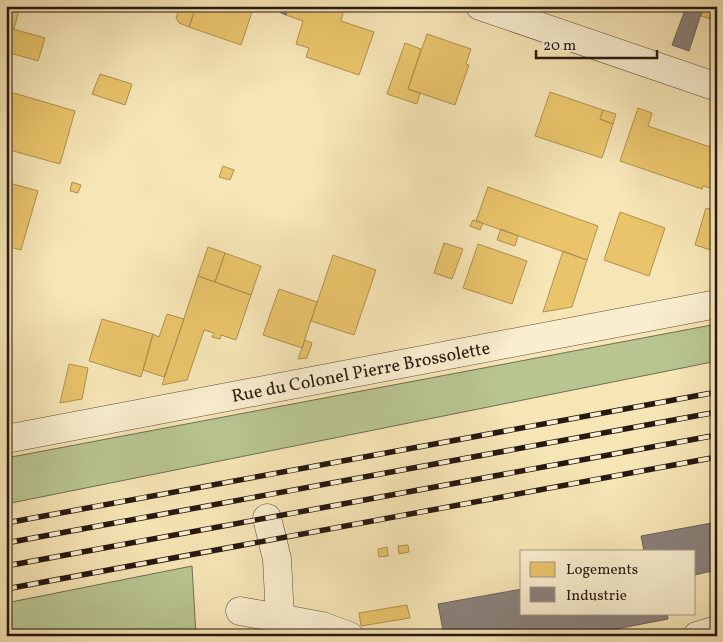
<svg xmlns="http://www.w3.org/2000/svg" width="723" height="642" viewBox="0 0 723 642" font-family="Vollkorn,serif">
<rect width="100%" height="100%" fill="#f6e5b5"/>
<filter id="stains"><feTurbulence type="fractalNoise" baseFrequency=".004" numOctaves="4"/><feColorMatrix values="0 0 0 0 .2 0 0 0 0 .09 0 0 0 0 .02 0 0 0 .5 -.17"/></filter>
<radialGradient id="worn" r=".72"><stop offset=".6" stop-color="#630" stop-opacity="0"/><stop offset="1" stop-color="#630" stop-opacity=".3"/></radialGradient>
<path fill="#b8c590" stroke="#706e50" d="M717,324V361L6,504V458Z
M192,566L196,636H6V603Z"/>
<path fill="#e9c46a" stroke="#af904f" d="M6,6H20L14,29L6,27Z
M180,6L196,7L189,27L179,23L176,18Z
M254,6L241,45L189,27L196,6Z
M289,6H345L341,21L374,32L359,75L306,57L309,48L296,44L303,21L286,15Z
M674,6H690L688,11Z
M704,6H717V21L701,16Z
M6,27L45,38L38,61L7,52Z
M427,34L471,49L466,64L469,65L455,105L408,89Z
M405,43L421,49L408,89L420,93L417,104L387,94Z
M100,74L132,84L125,105L92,94Z
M7,91L75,111L60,164L6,149Z
M550,92L603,110L600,119L613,124L602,158L535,136Z
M638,108L652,113L648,126L716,149L717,190L703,186L702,189L620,161Z
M603,110L616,114L613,124L600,119Z
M223,166L234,170L230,180L219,177Z
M6,182L38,191L21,250L6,246Z
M72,182L81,185L78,193L70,191Z
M488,187L598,226L587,260L476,221Z
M706,208L717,211V252L695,245Z
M620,212L665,228L649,276L604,260Z
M473,220L483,223L480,230L470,226Z
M501,229L518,236L515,246L497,240Z
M444,243L463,249L452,279L434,273Z
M478,244L527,261L512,304L463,288Z
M208,247L225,253L215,282L198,276Z
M563,251L587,260L572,307L543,312Z
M225,253L261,266L251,295L215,282Z
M333,255L376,270L354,335L311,321Z
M198,276L251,295L236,340L221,335L220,339L212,337L214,333L204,330L187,380L162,385Z
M279,289L317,302L302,348L263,335Z
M167,314L184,319L164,377L143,370L153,334L159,337Z
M102,319L153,334L141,377L89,361Z
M305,340L312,343L307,358L298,359Z
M69,364L88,368L82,399L60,403Z
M408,545L409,552L399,554L398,546Z
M387,547L388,556L379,557L378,549Z
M407,605L410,618L361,626L359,613Z"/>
<path fill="#8a817c" stroke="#6c625c" d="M265,6H289L286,15Z
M690,7L702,11L689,51L672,45L685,10L688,11Z
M717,522V570L694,575V551H644L641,536Z
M522,589V613H667L668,619L580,636H554L553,631L530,636H444L438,604Z"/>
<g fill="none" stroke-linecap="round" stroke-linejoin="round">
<g stroke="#5b4b3a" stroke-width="29">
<g id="minor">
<path d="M480,6L717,87"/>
<path id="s1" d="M6,439L717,304"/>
<path d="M267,518L277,559L280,618"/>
<path d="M240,611L322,626L349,636"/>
<path d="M697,636L717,630"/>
</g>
</g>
<use href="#minor" stroke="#f9eecf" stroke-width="28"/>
<g stroke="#271811" stroke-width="5.5">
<path id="rail" d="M6,523L717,392
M6,543L717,412
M6,566L717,435
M6,589L717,457"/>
</g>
<use href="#rail" stroke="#f9eecf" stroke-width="4" stroke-dasharray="11" stroke-linecap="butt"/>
</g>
<g text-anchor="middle" stroke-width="5" stroke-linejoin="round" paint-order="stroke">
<g font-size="18" fill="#271811" stroke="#f9eecf">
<text dy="6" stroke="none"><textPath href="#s1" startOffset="361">Rue du Colonel Pierre Brossolette</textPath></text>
</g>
</g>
<rect width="723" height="642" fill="none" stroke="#f6e5b5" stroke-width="25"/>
<rect x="8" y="8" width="708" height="627" fill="none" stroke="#271811" stroke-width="2.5"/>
<rect x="12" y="12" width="698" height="617" fill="none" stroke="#271811"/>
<rect x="520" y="550" width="175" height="65" fill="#f9eecf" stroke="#a59883"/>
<rect x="530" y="562" width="25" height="15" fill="#e9c46a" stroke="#a59883"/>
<text x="566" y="574" font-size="15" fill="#271811">Logements</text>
<rect x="530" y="587" width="25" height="15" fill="#8a817c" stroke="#a59883"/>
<text x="566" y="600" font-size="15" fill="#271811">Industrie</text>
<path d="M536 50v8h121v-8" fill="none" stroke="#271811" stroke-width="2.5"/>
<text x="543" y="50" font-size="15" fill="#271811" stroke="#f9eecf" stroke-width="4" paint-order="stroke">20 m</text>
<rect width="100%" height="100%" filter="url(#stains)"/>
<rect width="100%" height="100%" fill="url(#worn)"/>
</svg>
